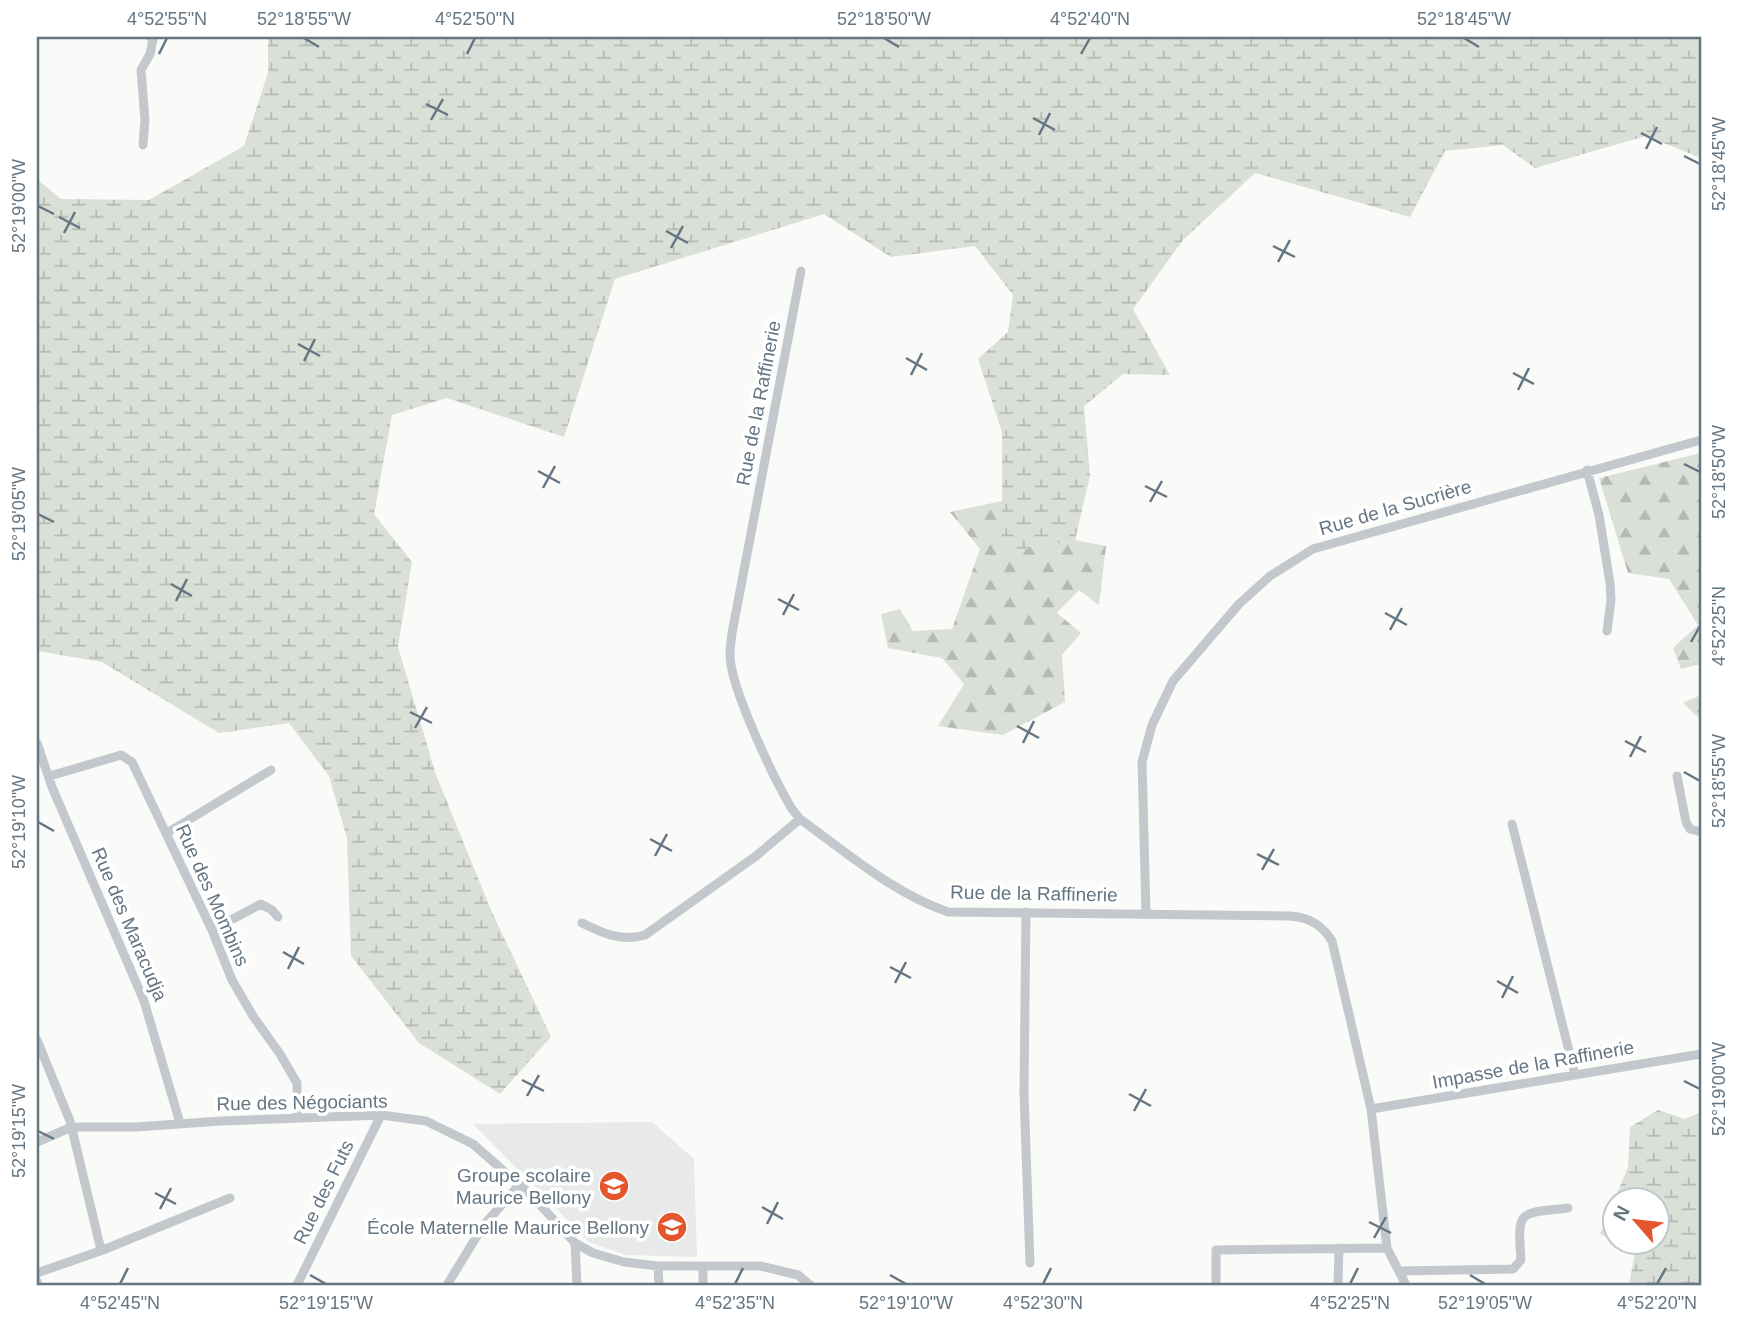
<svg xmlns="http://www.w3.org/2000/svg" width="1738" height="1322" viewBox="0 0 1738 1322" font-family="Arial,sans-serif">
<defs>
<pattern id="forest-firs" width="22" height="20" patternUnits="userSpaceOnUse" patternTransform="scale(1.75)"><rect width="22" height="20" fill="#dadfd7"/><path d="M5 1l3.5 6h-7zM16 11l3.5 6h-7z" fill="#b4b9b4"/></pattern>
<pattern id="wetland-marsh" width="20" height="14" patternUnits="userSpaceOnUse" patternTransform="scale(1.75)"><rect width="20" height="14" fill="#dadfd7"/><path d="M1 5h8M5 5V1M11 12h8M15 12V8" fill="none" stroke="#b4b9b4"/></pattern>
</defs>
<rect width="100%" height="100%" fill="#fafaf8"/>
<path fill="#e8e9e9" d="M652,1122L694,1159L697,1257L625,1255L589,1242L473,1124Z"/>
<path fill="url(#forest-firs)" d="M1701,453V664L1681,669L1673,648L1698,625L1669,579L1628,573L1599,478Z
M1002,501V553L1075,540L1106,546L1099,605L1079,590L1057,613L1081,633L1062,655L1065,702L1003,735L938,726L964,684L942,658L888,648L881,614L900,609L913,631L952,629L980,549L950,512Z
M1701,695V720L1683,703Z"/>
<path fill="url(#wetland-marsh)" d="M268,37H1701V158L1646,136L1535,168L1503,145L1445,151L1410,217L1255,173L1183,240L1133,309L1170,375L1123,374L1084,406L1090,476L1075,540L1002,553V432L978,359L1008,332L1013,295L975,246L891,257L824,214L615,279L564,437L447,398L392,415L374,514L412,562L398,647L436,775L491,910L551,1037L500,1094L419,1043L351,956L347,838L329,776L289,723L219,733L102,662L37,651V179L61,199L149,200L244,146L268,73Z
M1658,1110L1685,1119L1701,1112V1285H1629L1635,1252L1616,1242H1658V1200H1616V1241L1600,1234L1628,1167L1630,1127Z"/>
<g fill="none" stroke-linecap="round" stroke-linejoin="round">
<path stroke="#c3c8cc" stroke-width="9" d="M143,145L145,120L141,70L150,54L153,39L150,37
M801,271L737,607C734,622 730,639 730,655C730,687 774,779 792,809L800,819C847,853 893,893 948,912L1291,916C1310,918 1322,925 1332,941L1371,1109L1387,1248L1406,1285
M1587,470L1599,515L1610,583L1611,600L1607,631
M37,743L52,787L144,1001L180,1123
M50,776L121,755L132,762L212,930L232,980L253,1016L280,1054L297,1083V1118
M1677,776L1686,822L1690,829L1701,832
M1512,824L1575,1075
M167,833L271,770
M1026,912L1024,1093L1030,1263
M1146,913L1142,762L1152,725L1173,681L1239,604L1270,576L1313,549L1701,440
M582,923C602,933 622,942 645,935L756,856L800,819
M212,930L261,904L272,910L278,917
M37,1040L70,1121L101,1250
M1371,1109L1701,1054
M37,1142L67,1129L78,1127H136L221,1121L381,1115L426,1121L473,1144L531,1195L575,1243L593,1253L624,1262L658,1266H760L798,1275L810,1285
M575,1243L577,1285
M658,1266L659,1285
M703,1266V1285
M1399,1271L1513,1269L1521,1260C1517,1208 1519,1214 1568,1208
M37,1273L103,1250L230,1198
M37,1281L38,1285
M297,1285L381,1115
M447,1285L483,1226L520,1184
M1216,1285V1250L1387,1248
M1338,1285L1339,1248"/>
</g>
<path fill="none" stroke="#657683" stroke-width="2.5" d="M304,38L319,47M884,38L899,47M1464,38L1479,47M159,54L167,38M467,54L475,38M1081,54L1090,38M426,104L448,115M1033,118L1055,130M431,120L443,99M1641,133L1662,144M1039,135L1050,113M1646,149L1657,127M1684,156L1700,164M38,206L54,214M59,217L80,228M666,231L688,243M64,233L75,212M1273,246L1295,257M671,248L683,226M1278,262L1290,240M298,344L320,356M906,358L927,370M304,361L315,339M1513,373L1534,384M911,375L922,353M1518,390L1529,368M1684,464L1700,472M538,471L560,483M1145,486L1167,497M543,488L555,466M1150,502L1162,481M38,514L54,522M171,584L192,596M778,599L799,610M176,601L187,579M1385,613L1407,625M783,615L794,594M1390,630L1402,608M1691,642L1700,626M410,712L432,723M1017,726L1039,738M415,728L427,707M1625,741L1646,752M1023,743L1034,721M1630,757L1641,736M1684,772L1700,781M38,822L54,831M650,839L672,851M1257,854L1279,865M655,856L667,834M1262,870L1274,849M283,952L304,964M890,967L911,978M288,969L299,947M1497,981L1518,993M895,983L906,962M1502,998L1513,976M522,1080L544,1091M1684,1081L1700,1089M1129,1094L1151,1106M527,1096L539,1075M1134,1111L1146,1089M38,1131L54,1139M155,1193L176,1204M762,1207L783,1219M160,1209L171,1188M1369,1222L1391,1233M767,1224L778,1202M1374,1238L1386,1217M310,1275L326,1284M890,1275L906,1284M1470,1275L1485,1284M120,1284L128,1268M735,1284L743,1268M1043,1284L1051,1268M1350,1284L1358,1268M1657,1284L1666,1268"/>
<defs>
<g id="school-disc" transform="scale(1.575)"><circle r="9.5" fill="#e4572e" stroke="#fff"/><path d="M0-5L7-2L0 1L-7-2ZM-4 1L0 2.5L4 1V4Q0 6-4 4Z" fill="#fff"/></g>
</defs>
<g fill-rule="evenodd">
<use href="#school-disc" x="614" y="1186"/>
<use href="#school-disc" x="672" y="1227"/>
</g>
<g text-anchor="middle" stroke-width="7" stroke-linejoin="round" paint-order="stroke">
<g font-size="19" fill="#657683" stroke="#fff">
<text transform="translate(758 403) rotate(-79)" y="7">Rue de la Raffinerie</text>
<text transform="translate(1395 507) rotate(-16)" y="7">Rue de la Sucrière</text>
<text transform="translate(1034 893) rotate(1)" y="7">Rue de la Raffinerie</text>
<text transform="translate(213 895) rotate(66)" y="7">Rue des Mombins</text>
<text transform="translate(130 924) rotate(67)" y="7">Rue des Maracudja</text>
<text transform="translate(1533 1064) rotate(-10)" y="7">Impasse de la Raffinerie</text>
<text transform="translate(302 1102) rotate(-1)" y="7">Rue des Négociants</text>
<text transform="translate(323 1192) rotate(-64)" y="7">Rue des Futs</text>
</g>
<g font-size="19" fill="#657683" stroke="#fff" text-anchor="end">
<text x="591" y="1182">Groupe scolaire<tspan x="591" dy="22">Maurice Bellony</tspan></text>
<text x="649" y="1234">École Maternelle Maurice Bellony</text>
</g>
</g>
<rect width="1738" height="1322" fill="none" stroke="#ffffff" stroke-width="77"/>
<g transform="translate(1636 1221) rotate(298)"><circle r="33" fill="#ffffff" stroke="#c1c8cd" stroke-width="2"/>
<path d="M0-5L12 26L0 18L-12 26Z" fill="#e4572e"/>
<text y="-10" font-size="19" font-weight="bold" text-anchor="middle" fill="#657683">N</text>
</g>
<rect x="38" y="38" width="1662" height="1246" fill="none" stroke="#657683" stroke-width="2.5"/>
<g font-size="18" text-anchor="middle" fill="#657683">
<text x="167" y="25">4°52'55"N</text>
<text x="304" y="25">52°18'55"W</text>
<text x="475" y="25">4°52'50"N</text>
<text x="884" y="25">52°18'50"W</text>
<text x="1090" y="25">4°52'40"N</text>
<text x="1464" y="25">52°18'45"W</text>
<text transform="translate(1719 164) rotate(-90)" y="6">52°18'45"W</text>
<text transform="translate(19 206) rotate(-90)" y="6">52°19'00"W</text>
<text transform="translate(1719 472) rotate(-90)" y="6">52°18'50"W</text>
<text transform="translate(19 514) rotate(-90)" y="6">52°19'05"W</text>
<text transform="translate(1719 626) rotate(-90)" y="6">4°52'25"N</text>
<text transform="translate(1719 781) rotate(-90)" y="6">52°18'55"W</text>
<text transform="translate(19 822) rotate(-90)" y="6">52°19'10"W</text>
<text transform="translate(1719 1089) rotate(-90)" y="6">52°19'00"W</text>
<text transform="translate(19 1131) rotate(-90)" y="6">52°19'15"W</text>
<text x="120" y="1309">4°52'45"N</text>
<text x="326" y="1309">52°19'15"W</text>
<text x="735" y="1309">4°52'35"N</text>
<text x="906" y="1309">52°19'10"W</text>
<text x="1043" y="1309">4°52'30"N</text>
<text x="1350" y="1309">4°52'25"N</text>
<text x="1485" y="1309">52°19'05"W</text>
<text x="1657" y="1309">4°52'20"N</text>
</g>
</svg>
